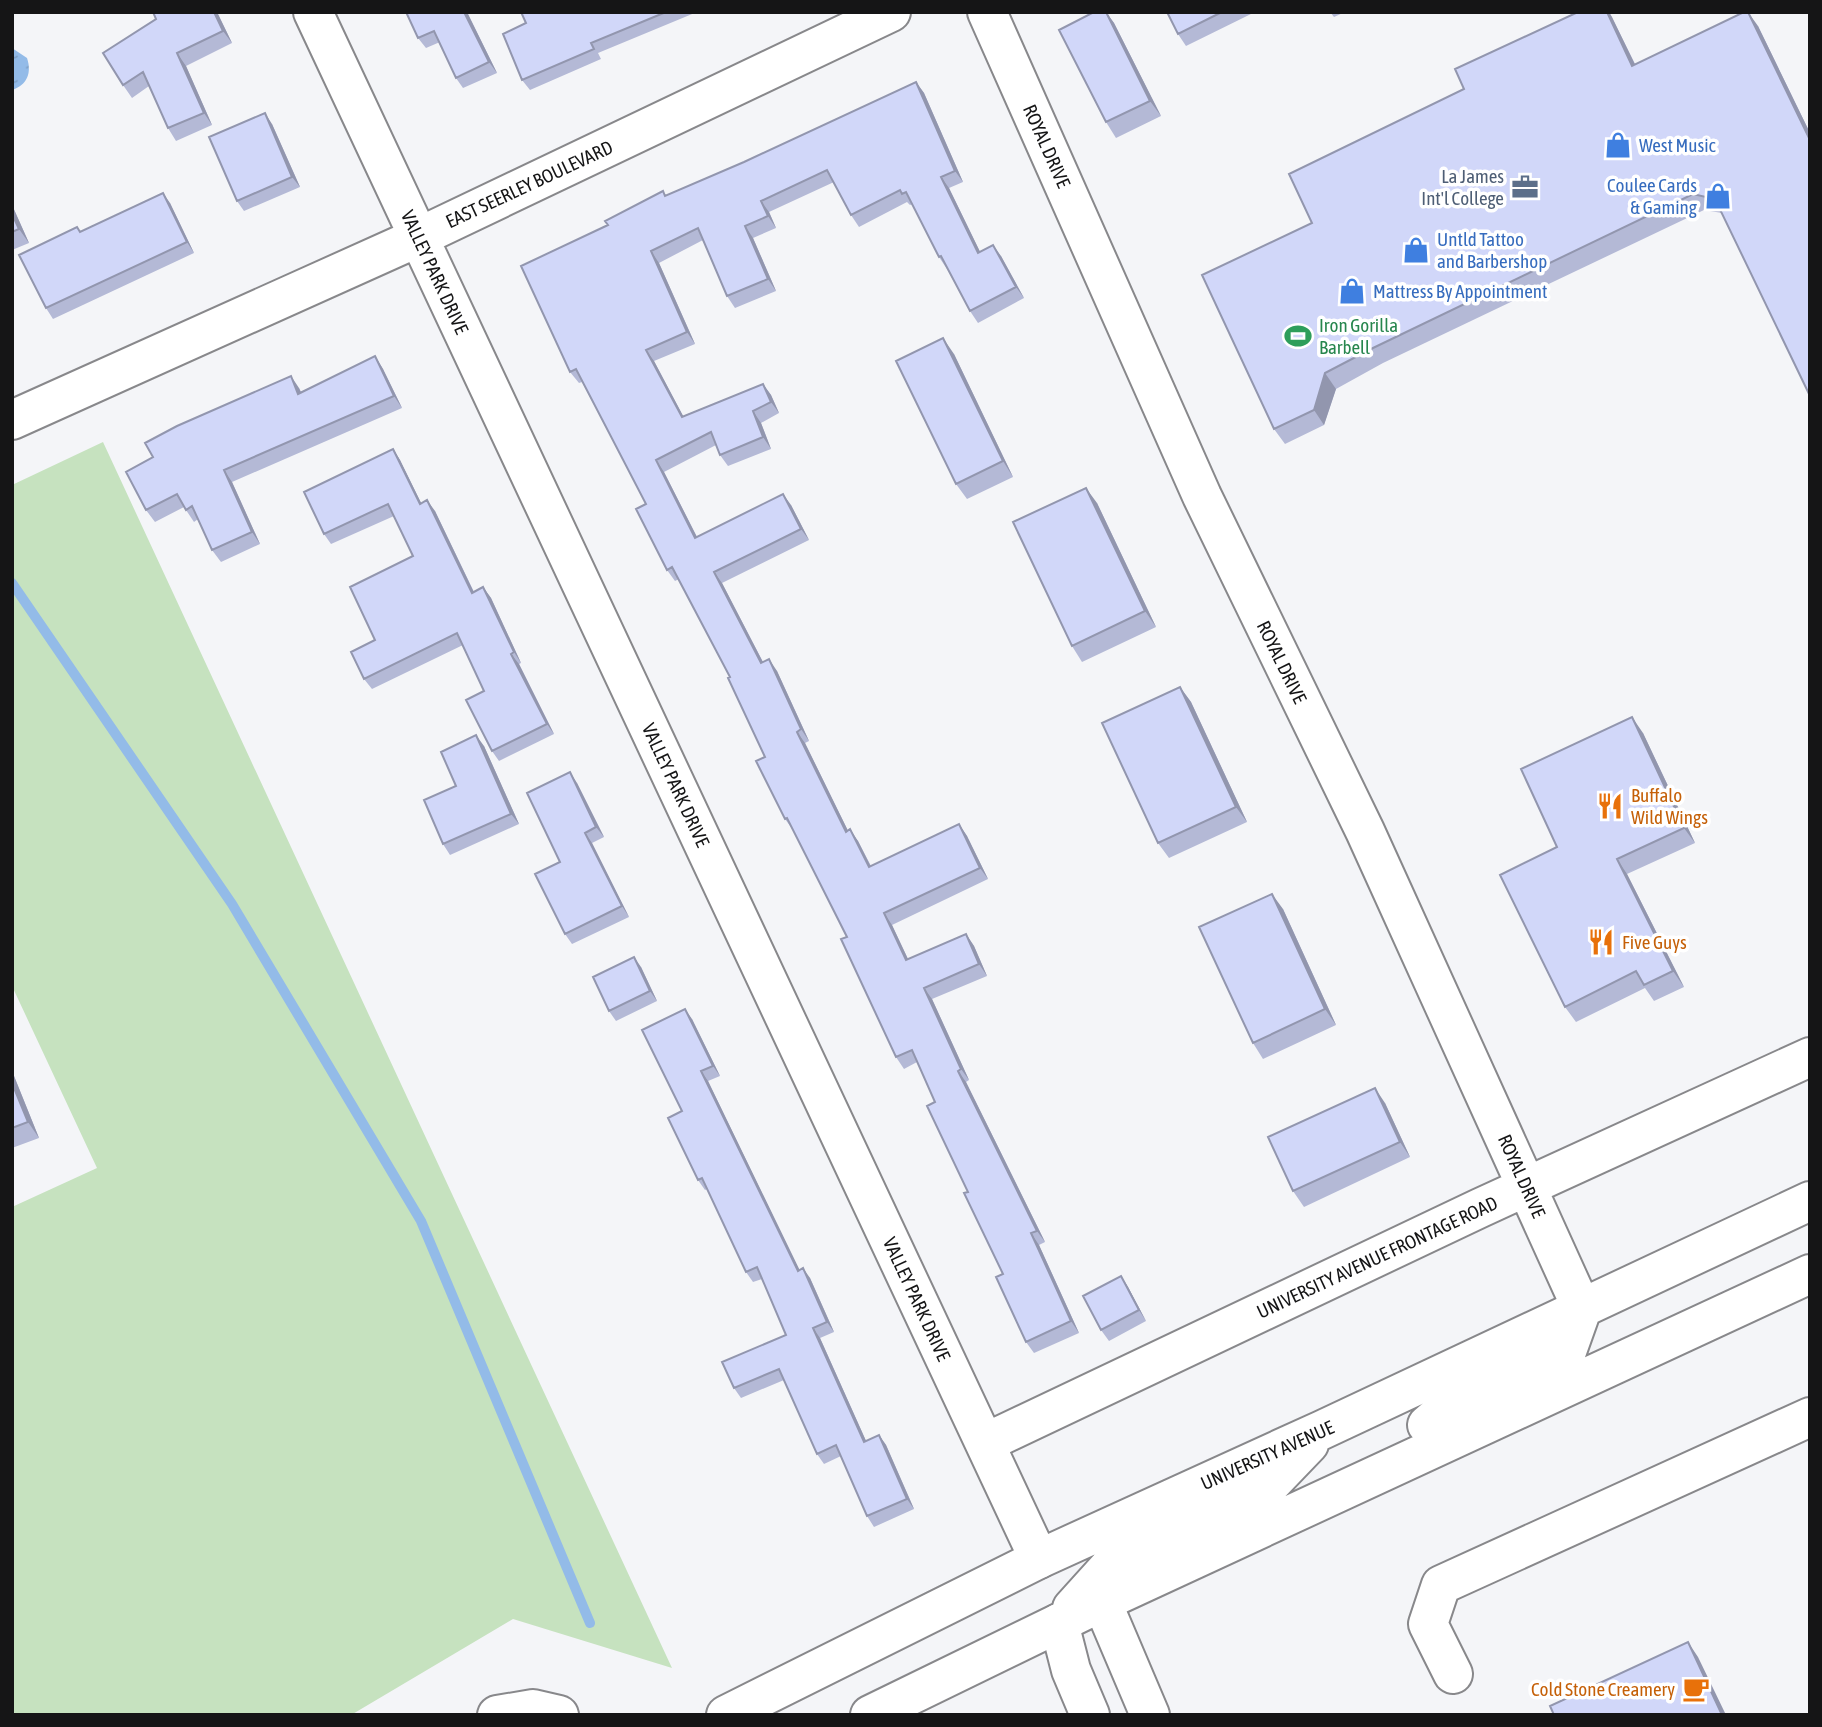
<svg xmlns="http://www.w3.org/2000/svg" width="1822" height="1727" viewBox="0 0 1822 1727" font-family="'Asap Condensed',sans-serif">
<defs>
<pattern id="water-ripples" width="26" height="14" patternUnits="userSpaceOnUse" patternTransform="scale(1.75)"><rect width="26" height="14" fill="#93bbe8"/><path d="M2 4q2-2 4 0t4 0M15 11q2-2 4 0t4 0" fill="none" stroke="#7ea0c6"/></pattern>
</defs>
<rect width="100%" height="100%" fill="#f4f5f8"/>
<path fill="#c6e2bf" d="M103,442L672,1668L513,1619L351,1715H12V1207L97,1168L12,986V485Z"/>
<path fill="url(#water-ripples)" d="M12,48L27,58C32,73 27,85 12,90Z"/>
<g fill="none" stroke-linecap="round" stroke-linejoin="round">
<path stroke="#93bbe8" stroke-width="10" d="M12,583L232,904L421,1221L590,1623"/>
<g stroke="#88888b" stroke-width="42">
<path id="minor" d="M313,12L1039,1559
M987,12L1202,496L1365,831L1582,1309
M12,420L419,237L891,12
M985,1443L1480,1208L1810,1057
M1102,1602L1150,1715
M1059,1623L1071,1670L1090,1715
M1453,1674L1428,1624L1441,1585L1810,1417"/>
</g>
<g stroke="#88888b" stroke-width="42">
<path id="major" d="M1427,1425L1434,1419L1566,1354L1582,1309
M1072,1608L1109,1567L1261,1494L1309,1444
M497,1715L533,1709L559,1715
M726,1715L1039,1559L1322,1430L1810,1201
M870,1715L1102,1602L1810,1274"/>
</g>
<use href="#minor" stroke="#fff" stroke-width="38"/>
<use href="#major" stroke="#fff" stroke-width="38"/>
</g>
<path fill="#b4b9d6" d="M153,12H217L232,43L186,66L212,125L176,141L168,128L149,86L132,98L123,85L156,19Z
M406,12H467L497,73L463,88L456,78L440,42L426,48L418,38Z
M521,12H697L598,53L601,59L530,90L522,80L526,23Z
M1094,12H1106L1114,23L1161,116L1116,138L1106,122Z
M1167,12H1253V13L1186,46L1178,34Z
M1330,12H1345L1334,17Z
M1578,12H1609L1635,64L1758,26L1810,133V396L1722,213L1704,210L1383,363L1336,389L1324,425L1285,444L1274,429L1312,223L1464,89Z
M916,82L924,93L963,182L949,188L980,252L1001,256L1024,298L978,323L970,311L947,269L939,257L913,204L910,205L907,202L859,227L851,215L834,182L769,212L776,228L753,238L776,291L735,308L727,296L703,240L659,263L695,344L654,361L683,416L763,384L771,395L779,413L761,423L771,449L728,466L720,455L716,445L664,472L697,537L791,505L809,540L722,583L763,662L777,671L809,741L805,743L848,831L858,841L871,866L959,824L967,836L988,879L892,925L908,959L966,934L974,946L987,976L932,999L969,1080L966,1082L1045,1242L1039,1245L1079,1333L1034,1353L1026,1342L1003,1274L968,1192L935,1102L917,1062L904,1069L896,1057L847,937L793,830L785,819L765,757L730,677L679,579L675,581L667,570L646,504L582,382L579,383L570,372L608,225L666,196L744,162Z
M272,124L300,187L244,211L237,201Z
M170,203L194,253L53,319L46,308L81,232Z
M12,205L29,243L12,250Z
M954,354L1013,477L967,499L956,484Z
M375,356L383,369L402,408L232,482L260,544L221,562L212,550L198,519L194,522L184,507L155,522L146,510L153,457L299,388L301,392Z
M393,449L400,460L421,503L435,511L474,592L483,587L491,598L521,663L519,664L554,734L499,761L492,751L484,691L463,645L372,689L364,679L375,640L413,556L394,516L331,544L324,534Z
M1097,503L1156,627L1082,662L1072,646Z
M1180,687L1191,702L1247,822L1169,858L1158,843Z
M1643,733L1695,843L1627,874L1684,987L1654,1001L1645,988L1576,1022L1565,1007L1557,847Z
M484,746L519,824L450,855L443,844L456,786Z
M577,783L604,837L592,843L629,917L572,944L565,934L560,862Z
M1283,909L1336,1025L1263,1059L1253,1043Z
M641,967L657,1001L616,1021L609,1011Z
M692,1019L720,1076L708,1081L799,1270L810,1278L834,1332L820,1338L866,1441L879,1435L886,1445L914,1509L874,1527L867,1516L841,1456L824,1464L817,1454L784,1380L741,1398L734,1388L786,1335L762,1279L753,1282L746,1272L707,1189L705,1190L698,1180L682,1111Z
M12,1071L39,1138L12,1148Z
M1385,1103L1410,1157L1304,1207L1293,1191Z
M1121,1276L1128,1287L1146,1321L1109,1341L1101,1330Z"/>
<path fill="#9296ae" d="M214,12H217L232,43L223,31Z
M464,12H467L497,73L489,62Z
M1106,12L1114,23L1161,116L1150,101Z
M1607,12H1609L1612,17L1643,81L1632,66Z
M1748,12L1758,26L1810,133V140Z
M177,53L186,66L212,125L204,113Z
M916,82L924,93L963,182L955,171Z
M265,113L272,124L300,187L292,177Z
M941,177L949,188L986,264L978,253Z
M163,193L170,203L194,253L187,242Z
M761,201L769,212L776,228L768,216Z
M12,205L29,243L19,229L12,214Z
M745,226L753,238L776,291L768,279Z
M993,245L1001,256L1024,298L1016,287Z
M651,251L659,263L695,344L687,332Z
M943,338L954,354L1013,477L1003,461Z
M646,350L654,361L690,429L682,417Z
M375,356L383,369L402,408L394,396Z
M1325,373L1336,389L1324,425L1314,410Z
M291,376L299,388L307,406L298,394Z
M763,384L771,395L779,413L771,402Z
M753,411L761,423L771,449L763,437Z
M393,449L400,460L427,515L420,504Z
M656,460L664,472L703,549L695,538Z
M224,470L232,482L260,544L252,532Z
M1086,488L1097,503L1156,627L1145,611Z
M783,494L791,505L809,540L801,529Z
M427,500L435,511L479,603L472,593Z
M714,572L722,583L769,674L761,663Z
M483,587L491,598L521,663L514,652Z
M511,654L519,664L554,734L547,724Z
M769,659L777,671L809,741L801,729Z
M1180,687L1191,702L1247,822L1236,807Z
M1632,717L1643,733L1695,843L1684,828Z
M797,732L805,743L854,843L846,832Z
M476,735L484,746L519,824L511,814Z
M570,772L577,783L604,837L596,827Z
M959,824L967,836L988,879L980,868Z
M850,829L858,841L877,879L869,867Z
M585,833L592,843L629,917L622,906Z
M1617,859L1627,874L1684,987L1673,971Z
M1272,894L1283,909L1336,1025L1325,1009Z
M884,913L892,925L914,972L906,960Z
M966,934L974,946L987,976L979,964Z
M634,957L641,967L657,1001L650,991Z
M924,988L932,999L969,1080L961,1069Z
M685,1009L692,1019L720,1076L713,1066Z
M12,1071L39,1138L28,1122L12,1083Z
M701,1071L708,1081L805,1281L798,1271Z
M958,1071L966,1082L1045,1242L1037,1231Z
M1375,1088L1385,1103L1410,1157L1400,1142Z
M1031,1233L1039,1245L1079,1333L1071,1321Z
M803,1268L810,1278L834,1332L827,1322Z
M1121,1276L1128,1287L1146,1321L1139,1310Z
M813,1328L820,1338L871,1452L864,1442Z
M879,1435L886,1445L914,1509L907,1499Z
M1688,1642L1698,1657L1726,1715H1722Z"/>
<path fill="#d1d7f9" stroke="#9296ae" stroke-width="2" d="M153,12H214L223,31L177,53L204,113L168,128L143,72L123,85L103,53L156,19Z
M406,12H464L489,62L456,78L434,31L418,38Z
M521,12L552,13L666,12L591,43L594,49L522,80L503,34L526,23Z
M1094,12H1106L1150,101L1106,122L1059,30Z
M1167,12H1222L1178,34Z
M1578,12H1607L1632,66L1744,12H1748L1810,140V396L1715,199L1693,194L1373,348L1325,373L1314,410L1274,429L1202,275L1312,223L1289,174L1464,89L1455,69Z
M916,82L955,171L941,177L978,253L993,245L1016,287L970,311L941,256L939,257L906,192L902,194L900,190L851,215L827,170L761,201L768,216L745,226L768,279L727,296L698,228L651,251L687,332L646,350L682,417L763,384L771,402L753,411L763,437L720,455L711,432L656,460L695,538L783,494L801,529L714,572L761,663L769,659L801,729L797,732L846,832L850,829L869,867L959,824L980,868L884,913L906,960L966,934L979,964L924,988L961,1069L958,1071L1037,1231L1031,1233L1071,1321L1026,1342L996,1277L1003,1274L964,1193L968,1192L927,1106L935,1102L912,1050L896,1057L841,939L847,937L787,818L785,819L756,761L765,757L728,678L730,677L672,567L667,570L636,509L646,504L576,369L570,372L521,266L608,225L605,221L663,191L665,196L744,162Z
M265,113L292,177L237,201L209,137Z
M163,193L187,242L46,308L19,255L77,227L80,232Z
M12,214L19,229L12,232Z
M943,338L1003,461L956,484L896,361Z
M375,356L394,396L224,470L252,532L212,550L192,506L186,510L177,494L146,510L126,472L153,457L145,443L177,426L291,376L298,394Z
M393,449L420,504L427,500L472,593L483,587L514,652L511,654L547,724L492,751L466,700L484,691L457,633L364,679L351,652L375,640L350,587L413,556L388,504L324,534L304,492Z
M1086,488L1145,611L1072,646L1013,522Z
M1180,687L1236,807L1158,843L1102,723Z
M1632,717L1684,828L1617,859L1673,971L1644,985L1636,971L1565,1007L1500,875L1557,847L1521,769Z
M476,735L511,814L443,844L424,800L456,786L441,752Z
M570,772L596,827L585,833L622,906L565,934L535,874L560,862L527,793Z
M1272,894L1325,1009L1253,1043L1199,927Z
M634,957L650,991L609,1011L593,977Z
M685,1009L713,1066L701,1071L798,1271L803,1268L827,1322L813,1328L864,1442L879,1435L907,1499L867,1516L836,1445L817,1454L779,1369L734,1388L722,1362L786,1335L757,1267L746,1272L702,1178L698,1180L668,1118L682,1111L642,1030Z
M12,1083L28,1122L12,1128Z
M1375,1088L1400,1142L1293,1191L1268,1137Z
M1121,1276L1139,1310L1101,1330L1083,1296Z
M1688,1642L1722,1715H1554L1550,1706Z"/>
<defs>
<g id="shop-bare" transform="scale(2.1)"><path d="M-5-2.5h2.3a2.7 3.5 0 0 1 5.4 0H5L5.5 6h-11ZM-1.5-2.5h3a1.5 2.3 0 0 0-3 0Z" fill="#3f7fe0" stroke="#fff" stroke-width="2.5" paint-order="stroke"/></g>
<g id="office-bare" transform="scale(2.1)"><path d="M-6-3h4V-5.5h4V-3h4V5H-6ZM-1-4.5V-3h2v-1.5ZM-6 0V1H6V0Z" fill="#5c6f8a" stroke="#fff" stroke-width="2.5" paint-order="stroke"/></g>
<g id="stadium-bare" transform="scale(2.1)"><path d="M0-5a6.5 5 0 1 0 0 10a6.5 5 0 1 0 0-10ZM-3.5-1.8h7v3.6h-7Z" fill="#2e9e5b" stroke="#fff" stroke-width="2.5" paint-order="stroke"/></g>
<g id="restaurant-bare" transform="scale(2.1)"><path d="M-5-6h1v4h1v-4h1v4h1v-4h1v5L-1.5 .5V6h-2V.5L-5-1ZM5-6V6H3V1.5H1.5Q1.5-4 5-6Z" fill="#e8710a" stroke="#fff" stroke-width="2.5" paint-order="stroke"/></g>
<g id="cafe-bare" transform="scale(2.1)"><path d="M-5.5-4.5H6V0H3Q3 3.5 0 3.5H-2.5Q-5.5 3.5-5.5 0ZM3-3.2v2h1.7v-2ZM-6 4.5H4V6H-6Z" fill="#e8710a" stroke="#fff" stroke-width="2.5" paint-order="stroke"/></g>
</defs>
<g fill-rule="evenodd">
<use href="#shop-bare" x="1618" y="145"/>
<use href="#office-bare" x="1525" y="187"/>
<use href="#shop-bare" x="1718" y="196"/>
<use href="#shop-bare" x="1416" y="250"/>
<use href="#shop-bare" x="1352" y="291"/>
<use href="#stadium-bare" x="1298" y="336"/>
<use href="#restaurant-bare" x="1610" y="806"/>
<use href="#restaurant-bare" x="1601" y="942"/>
<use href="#cafe-bare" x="1696" y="1689"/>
</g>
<g text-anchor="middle" stroke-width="7" stroke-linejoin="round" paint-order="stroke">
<g font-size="19" fill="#366cbe" stroke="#fff" text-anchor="start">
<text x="1639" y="152">West Music</text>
<text x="1697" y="192" text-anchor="end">Coulee Cards<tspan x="1697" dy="22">&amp; Gaming</tspan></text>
<text x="1437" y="246">Untld Tattoo<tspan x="1437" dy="22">and Barbershop</tspan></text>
<text x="1373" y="298">Mattress By Appointment</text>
</g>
<g font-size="19" fill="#151516" stroke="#fff">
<text transform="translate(1047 146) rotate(66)" y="7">ROYAL DRIVE</text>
<text transform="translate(529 184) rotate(-25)" y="7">EAST SEERLEY BOULEVARD</text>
<text transform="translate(435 272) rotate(65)" y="7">VALLEY PARK DRIVE</text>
<text transform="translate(1282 662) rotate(64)" y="7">ROYAL DRIVE</text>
<text transform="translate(676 785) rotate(65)" y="7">VALLEY PARK DRIVE</text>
<text transform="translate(1522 1176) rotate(66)" y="7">ROYAL DRIVE</text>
<text transform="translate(1377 1257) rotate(-25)" y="7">UNIVERSITY AVENUE FRONTAGE ROAD</text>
<text transform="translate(917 1299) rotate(65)" y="7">VALLEY PARK DRIVE</text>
<text transform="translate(1267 1455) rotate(-24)" y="7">UNIVERSITY AVENUE</text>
</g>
<g font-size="19" fill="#4e5e75" stroke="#fff" text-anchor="end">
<text x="1504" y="183">La James<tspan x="1504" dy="22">Int'l College</tspan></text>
</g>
<g font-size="19" fill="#27864d" stroke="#fff" text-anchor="start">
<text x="1319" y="332">Iron Gorilla<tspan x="1319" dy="22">Barbell</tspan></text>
</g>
<g font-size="19" fill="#c56008" stroke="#fff" text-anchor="start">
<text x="1631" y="802">Buffalo<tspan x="1631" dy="22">Wild Wings</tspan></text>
<text x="1622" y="949">Five Guys</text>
<text x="1675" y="1696" text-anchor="end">Cold Stone Creamery</text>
</g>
</g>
<rect width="1822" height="1727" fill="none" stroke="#151516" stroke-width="28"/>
</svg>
